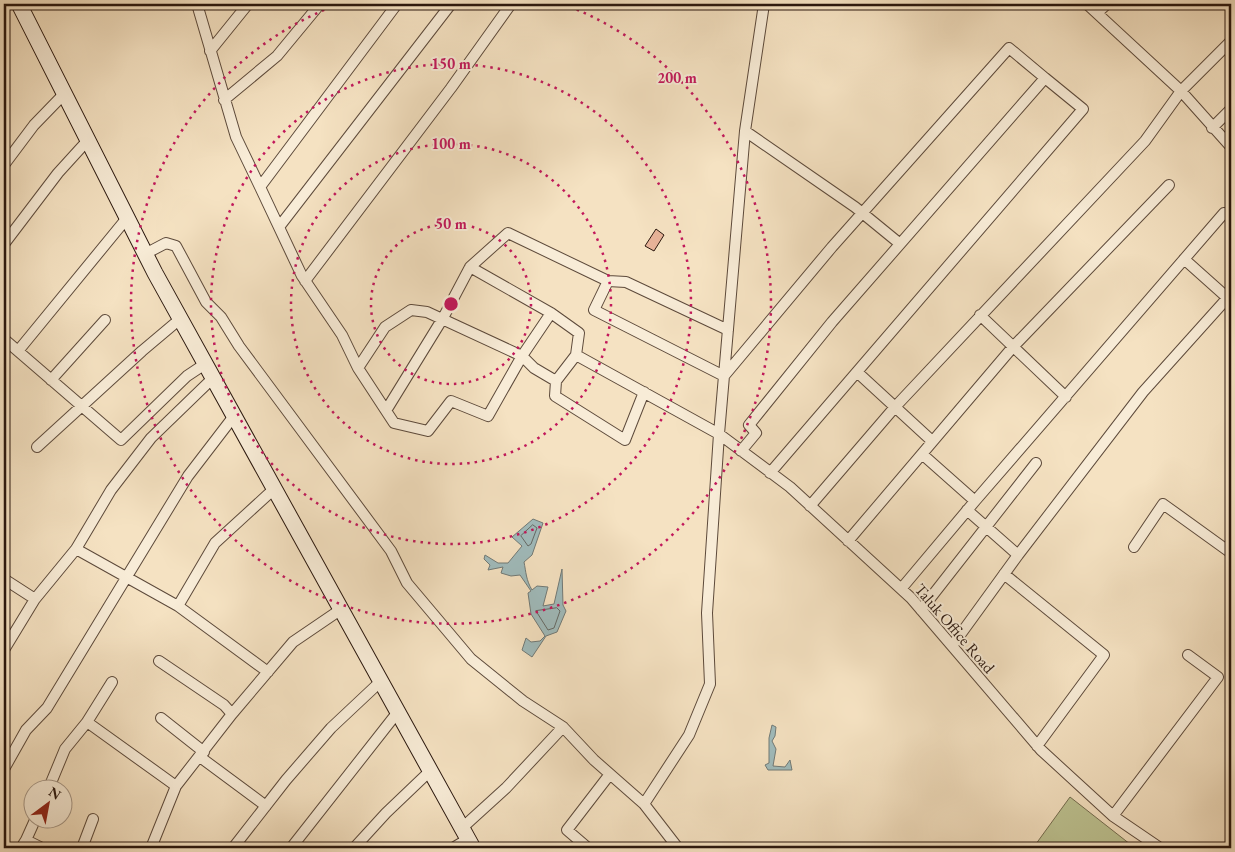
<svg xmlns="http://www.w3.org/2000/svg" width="1235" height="852" viewBox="0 0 1235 852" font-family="'EB Garamond',serif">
<rect width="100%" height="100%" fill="#f5e2c2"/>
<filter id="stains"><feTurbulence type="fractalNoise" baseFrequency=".004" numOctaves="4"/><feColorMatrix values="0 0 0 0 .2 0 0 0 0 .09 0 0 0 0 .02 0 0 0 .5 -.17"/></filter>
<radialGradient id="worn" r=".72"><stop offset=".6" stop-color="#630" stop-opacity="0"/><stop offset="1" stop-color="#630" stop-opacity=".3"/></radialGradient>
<path fill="#bdc392" stroke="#746d50" d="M1070,797L1135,848H1033Z"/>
<path fill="#a0bcbd" stroke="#717a77" d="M533,519L543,523L532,555L524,562C526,572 526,580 532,590L537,586L548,587L543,606L554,604L562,569L563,605L566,611L557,632L546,636L532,657L522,650L526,638L531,642L540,641L545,636L531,614L528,593L531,591L520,575L511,576L501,573L503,567L488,570L490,565L484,559L485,555L498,563H508L522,546L512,537Z
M772,725L776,727L775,736L772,741L776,749L773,766L785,767L790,760L792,770H768L765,765L769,763V738Z"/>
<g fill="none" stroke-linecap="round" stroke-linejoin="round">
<path stroke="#656a66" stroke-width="1" d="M533,525L537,528L531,544L528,546L521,536Z
M557,608L560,611L554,628L548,630L536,611Z"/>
</g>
<path fill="#e8b399" stroke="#2a170e" d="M656,229L664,235L654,251L645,246Z"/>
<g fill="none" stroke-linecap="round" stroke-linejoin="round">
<g stroke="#5d4a3b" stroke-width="12">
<path id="street" d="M197,4L236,137L260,187L302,276L342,335L358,368L394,423L428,431L451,401L488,416L522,356L551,313L470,267L443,318L387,409
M1087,4L1181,91L1231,147
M1098,12L1107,4
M210,51L248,4
M224,100L277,56L320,4
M1212,128L1231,109
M745,131L855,207L899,243
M4,165L34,125L65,93
M260,187L397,4
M279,227L451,4
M4,244L58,173L88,140
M145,254L166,243L176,246L206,302L221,317L239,346L391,551L407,583L471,659L523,701L563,727L594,760L644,804L678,848
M1184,259L1231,301
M470,267L508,233L608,281L594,310L724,376L832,247L1009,48L1045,78L832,322L749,425L756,433L741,451
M305,281L451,88L511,4
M608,281L626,282L728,330
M551,313L579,333L576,355
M980,315L1066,397
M4,339L121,440L187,376L205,364
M18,351L127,218
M358,368L385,327L411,310L427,312L522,356L534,368L556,381L576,355L719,434L790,487L911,598L1041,750L1113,816L1160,848
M857,372L932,441
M51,380L105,320
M556,381L555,396L625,440L644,392
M37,447L142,351L180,319
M922,454L975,501
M770,473L1083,109L1045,78
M810,506L895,407L1145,141L1181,91L1231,41
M848,541L1012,348L1169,185
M1134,547L1163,504L1231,553
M76,549L178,606L268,672
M1018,555L1143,392L1231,294
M1004,574L1104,655L1037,746
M4,579L35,599
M901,589L975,501L1224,213
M178,606L215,543L274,489
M921,610L1036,463
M952,646L1018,555L967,510
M4,650L35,599L76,549L111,490L151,438L213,378
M159,661L224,705L232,714
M161,718L204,752
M87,722L112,682
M200,757L266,806
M4,769L26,730L47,708L188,476L234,416
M48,790L65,749L87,722L176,786
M644,804L689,735L710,684L707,613L719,434L745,131L764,4
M1113,816L1218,677L1188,655
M462,828L506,788L563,727
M26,840L35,820
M21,848L26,840L42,848
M82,848L93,819
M151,848L176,786L232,714L293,642L340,610
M233,848L286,780L331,728L380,682
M291,848L397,713
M354,848L386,813L430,771
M453,848L468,839
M588,848L567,830L610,774"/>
</g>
<g stroke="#2a170e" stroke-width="17">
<path id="secondary" d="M19,4L155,273L473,848"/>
</g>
<use href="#street" stroke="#f8ecd7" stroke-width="10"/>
<use href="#secondary" stroke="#f8ecd7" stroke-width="15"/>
</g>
<g fill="none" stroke="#c2185b" stroke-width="2.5" stroke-dasharray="2.5 5">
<circle cx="451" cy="304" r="80"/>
<circle cx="451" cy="304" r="160"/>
<circle cx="451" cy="304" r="240"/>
<path d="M563 4A320 320 0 1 1 339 4"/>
</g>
<g text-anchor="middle" stroke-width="4" stroke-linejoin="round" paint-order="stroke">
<g font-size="16" fill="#2a170e" stroke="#f8ecd7">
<text transform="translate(955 628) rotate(49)" y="6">Taluk Office Road</text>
</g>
</g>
<circle cx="451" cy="304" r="8" fill="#c2185b" stroke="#f8ecd7" stroke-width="2.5"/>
<g font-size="15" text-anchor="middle" font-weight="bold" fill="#c2185b" stroke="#f8ecd7" stroke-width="4" stroke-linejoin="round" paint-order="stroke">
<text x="451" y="69">150 m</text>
<text x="677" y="83">200 m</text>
<text x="451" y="149">100 m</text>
<text x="451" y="229">50 m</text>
</g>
<rect width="1235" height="852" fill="none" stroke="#f5e2c2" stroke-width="20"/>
<rect x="5" y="5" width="1225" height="842" fill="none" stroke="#2a170e" stroke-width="2.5"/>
<rect x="10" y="10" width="1215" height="832" fill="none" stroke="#2a170e"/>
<g transform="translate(48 804) rotate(32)"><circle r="24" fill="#f8ecd7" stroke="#a69787"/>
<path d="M0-4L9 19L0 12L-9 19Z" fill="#8f2418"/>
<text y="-8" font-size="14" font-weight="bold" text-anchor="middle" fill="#2a170e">N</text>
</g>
<rect width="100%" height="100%" filter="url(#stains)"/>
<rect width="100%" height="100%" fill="url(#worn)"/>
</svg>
